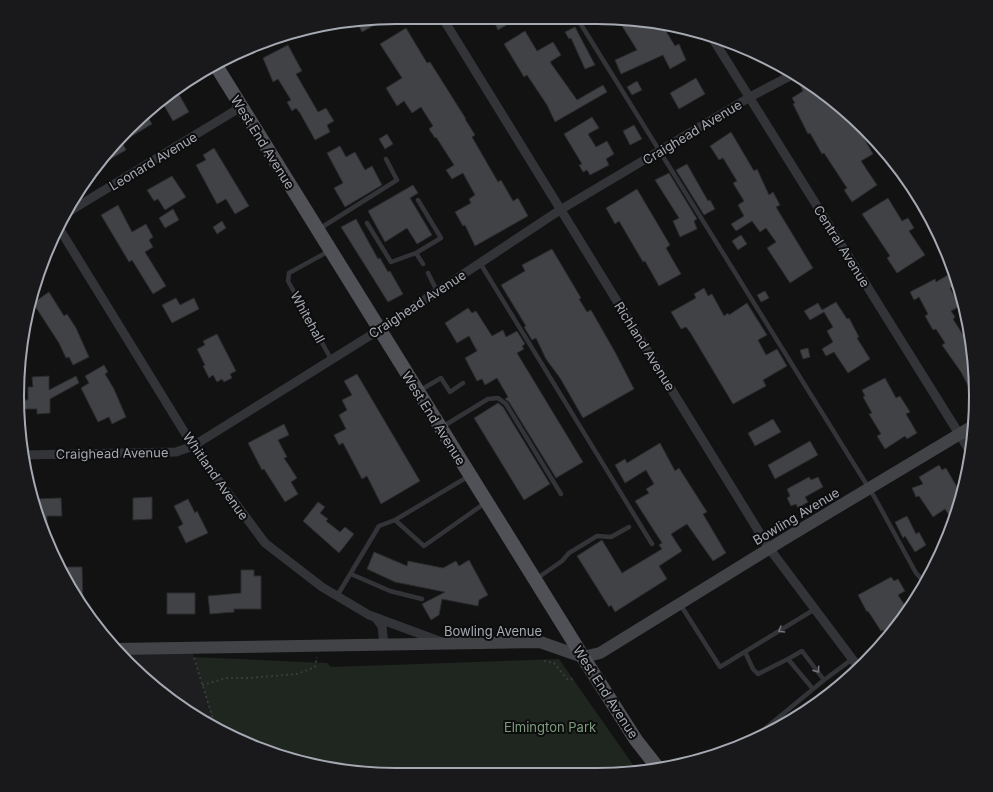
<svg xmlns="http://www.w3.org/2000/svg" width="993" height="792" viewBox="0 0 993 792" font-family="Inter,sans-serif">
<rect width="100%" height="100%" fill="#121213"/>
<path fill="#1e1e20" d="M191,648L195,660L216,728L165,697L115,649Z"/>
<path fill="#1f251f" d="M194,657L327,663L331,667L559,659L638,772L622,774H371L298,762L229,736L215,728Z"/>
<path fill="#414246" stroke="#2c2c2f" d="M492,17H520L498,30Z
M617,18L664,28L675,46L679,44L686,60L670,69L663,55L621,74L615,60L637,50Z
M385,19L362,32L357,22L385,18Z
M575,27L595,65L585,69L571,38L569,39L565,32Z
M406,28L427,63L430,62L466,119H465L475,135L472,137L498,182L501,180L513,201L518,198L528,216L475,246L465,225L463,226L455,212L471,203L469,199L475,195L463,173L452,179L446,170L454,165L436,137L435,138L429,129L433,126L421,107L412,113L404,101L397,106L386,88L402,78L380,44Z
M525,31L537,51L553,42L561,55L550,62L577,100L603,85L607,92L555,122L547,105L527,75L524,77L504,44Z
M288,45L302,71L296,74L318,112L326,108L334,121L327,125L330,132L315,140L300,113L296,108L292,111L287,102L291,100L278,79L273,82L263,58Z
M696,78L705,94L679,109L670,93Z
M637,81L642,90L632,95L627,87Z
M798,81L847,111L860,125L863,131L861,133L873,154L861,161L877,185L852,202L844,190L847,188L824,153L822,154L810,133L808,134L793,104L795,103L792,98L803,91Z
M177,91L189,112L173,121L162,102Z
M146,114L152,124L122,142L126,150L100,165L128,128Z
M592,117L599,128L588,134L596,147L607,141L614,154L606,159L609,165L590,175L587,170L583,172L579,165L582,164L564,134Z
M634,125L642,139L630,145L623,131Z
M731,132L754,171L757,169L769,195L773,192L780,205L776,207L813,268L790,283L767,248L776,242L766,228L760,232L752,221L736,231L731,224L744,216L738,205L744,201L733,183L737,181L723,158L719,160L710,146Z
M387,134L393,144L385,149L379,139Z
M340,146L346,157L355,152L365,170L372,166L382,185L345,207L334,188L343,183L327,153Z
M214,148L249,206L235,214L226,199L217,204L196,165L206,160L203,155Z
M687,164L708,201L710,200L715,209L704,215L676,170Z
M669,173L697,219L694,221L697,229L680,237L673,221L679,218L655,180Z
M172,176L186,197L165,210L158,199L154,201L147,190Z
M413,185L418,193L410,198L432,235L417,244L407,228L385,242L368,211Z
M637,189L670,245L666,248L681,274L659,286L645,261L643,262L619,221L615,224L606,208Z
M888,198L902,221L908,218L914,228L909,231L925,255L897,273L887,258L890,256L862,214Z
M118,205L132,232L146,224L153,237L149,240L153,247L145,252L166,286L153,294L132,260L129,262L101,215Z
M173,209L179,220L165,228L159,218Z
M356,219L378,259L380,258L388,272L390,271L403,294L388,302L341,227Z
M222,221L226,228L217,234L213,227Z
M741,235L747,244L738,250L732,241Z
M552,249L581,298L579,299L587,312L591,310L615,352L634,389L583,418L560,378L546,359L536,338L532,340L524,327L526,326L501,285L525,271L522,265Z
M948,275L954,286L950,288L960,306L951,311L955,317L953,319L972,349L975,371L974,397L961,372L942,345L945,343L936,329L933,330L925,316L928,314L919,297L914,300L910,292L935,279L936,282Z
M704,288L708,296L712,294L724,316L728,313L729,315L747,303L767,335L758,340L766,355L777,349L787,366L763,380L766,386L733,404L690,332L686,327L681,329L671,312L696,298L694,294Z
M765,291L769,298L761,302L757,295Z
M49,292L64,316L67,314L76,328L89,357L73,365L69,357L66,358L59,343L33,303Z
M176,298L180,305L194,298L199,309L172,323L162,305Z
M836,302L847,319L849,318L859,337L857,338L870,359L848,373L834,352L826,356L822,349L833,342L827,331L833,327L824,312L810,320L804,311L818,303L822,310Z
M468,308L472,313L476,311L492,336L503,330L506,337L517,331L525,344L522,346L524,349L517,353L583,462L556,478L509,402L505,399L508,397L497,378L485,385L482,379L477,381L465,358L477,351L469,336L457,343L445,323Z
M217,334L236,371L230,374L232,378L224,382L222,379L217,382L213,375L209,378L203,366L205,365L197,349L205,345L203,341Z
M808,348L810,357L803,359L800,350Z
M104,365L108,372L105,374L114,389L126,417L112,424L109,417L98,422L81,388L89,383L85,376Z
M357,374L420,481L381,504L367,476L362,479L343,443L339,445L334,435L346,429L339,415L347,410L342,400L352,395L344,381Z
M49,376V390L76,376L79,383L50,399V413L37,414V409H24V400H28V387H33L32,377Z
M885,378L896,398L900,396L910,412L906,414L917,433L907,439L905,436L885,449L877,436L881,434L869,414L872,413L863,397L865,396L862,390Z
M498,403L503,407L550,484L524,500L474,418Z
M773,419L781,432L755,446L748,433Z
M284,424L289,435L278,440L287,457L284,458L297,478L291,482L298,494L285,502L264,469L262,470L248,443Z
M810,441L818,455L775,479L768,465Z
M660,443L675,471L679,468L707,512L703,514L726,553L713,561L687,524L671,534L682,551L659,566L667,579L615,612L611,605L609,607L577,556L602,540L622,573L662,549L659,545L662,543L635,501L649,493L646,489L654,484L646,470L625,483L615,465L625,459L627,463Z
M939,465L942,470L946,468L961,494L954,523L945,509L933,517L919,496L916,497L912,488L923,484L919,477Z
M809,477L811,480L818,477L823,487L805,497L808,502L798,508L796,504L791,506L787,498L790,496L787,489Z
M152,497V519L133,520V498Z
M61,498L62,516H47V532H45L36,499Z
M188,499L195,513L197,511L208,533L186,543L178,527L183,524L174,506Z
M318,502L325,507L320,513L328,519L326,521L340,532L345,527L354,534L339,553L303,521Z
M907,516L916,534L919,532L926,545L915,552L905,536L903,538L895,522Z
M374,552L407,566L408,561L443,568L456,561L459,566L469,560L488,595L479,600L478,606L442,599L439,615L431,620L422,604L445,592L395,582L367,569Z
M59,567H82L83,604L66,579Z
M241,570H254V576H261V609H234V612L210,614L208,596L241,593Z
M891,577L894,581L898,579L905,591L898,595L908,610L888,638L883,630L881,631L868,611L867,612L858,595Z
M167,593H195V614H167Z"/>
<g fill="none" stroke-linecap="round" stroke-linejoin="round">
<path stroke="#393b3f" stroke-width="2" stroke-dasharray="2 3" stroke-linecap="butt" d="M194,658L216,728
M544,661L554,663L568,680L575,679
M202,685L227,678H249L297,674L315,667L317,657
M206,722L211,713"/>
<path stroke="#333438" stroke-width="4.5" d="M577,18L875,498L916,573L926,584
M367,223L391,262L416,253L441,238L418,200
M319,229L397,180L386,159
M329,251L289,273L288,281L331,359
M416,253L423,264
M480,263L652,544
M428,273L437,291
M419,391L441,378L450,392L463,383
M442,427L488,399L498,398L506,404L561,494
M395,520L424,546L485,503
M351,574L390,591L422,599
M536,579L562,561L569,553L597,536L611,537L629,527
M337,596L379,526L395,520L469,476
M680,604L720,667L815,609
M745,652L753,669L758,674L788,659L813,689
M788,659L802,651L824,680
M750,741L824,680L851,660"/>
<path stroke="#333438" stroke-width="9" d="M442,17L769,548L859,668
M713,39L971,453
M65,214L241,107
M59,228L193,446L265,543L322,587L369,615L442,642
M23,455L176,452L193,446L379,330L560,210L750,97L790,76
M375,617L382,626L384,645"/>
<path stroke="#414347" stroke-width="12" d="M115,649L540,642L583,657L600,653L788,537L973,426"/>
<path stroke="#505156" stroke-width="14" d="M215,64L583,657L636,740L658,768"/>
</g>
<defs><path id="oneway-chevron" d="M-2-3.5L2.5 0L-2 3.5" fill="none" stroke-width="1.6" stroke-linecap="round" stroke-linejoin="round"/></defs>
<g stroke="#72747b">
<use href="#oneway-chevron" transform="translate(781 630) rotate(149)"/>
<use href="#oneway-chevron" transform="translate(817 670) rotate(55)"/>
</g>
<g text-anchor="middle" stroke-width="4" stroke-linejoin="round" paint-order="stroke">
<g font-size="13" fill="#a5a9b2" stroke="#0d0d0e">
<text transform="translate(692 132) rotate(-31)" y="5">Craighead Avenue</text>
<text transform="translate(263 142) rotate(58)" y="5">West End Avenue</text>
<text transform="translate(153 161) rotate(-31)" y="5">Leonard Avenue</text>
<text transform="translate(842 246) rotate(58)" y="5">Central Avenue</text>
<text transform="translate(417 304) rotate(-33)" y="5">Craighead Avenue</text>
<text transform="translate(308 317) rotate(61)" y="5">Whitehall</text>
<text transform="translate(645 346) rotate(58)" y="5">Richland Avenue</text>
<text transform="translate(434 418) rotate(58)" y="5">West End Avenue</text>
<text transform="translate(112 453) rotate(-1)" y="5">Craighead Avenue</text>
<text transform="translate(216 476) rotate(55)" y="5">Whitland Avenue</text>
<text transform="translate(796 516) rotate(-31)" y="5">Bowling Avenue</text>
<text x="493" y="636">Bowling Avenue</text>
<text transform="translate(606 692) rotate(57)" y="5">West End Avenue</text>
</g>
<g font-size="13" fill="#7d9c7f" stroke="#0d0d0e">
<text x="550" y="732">Elmington Park</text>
</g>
</g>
<path d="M0 0H993V792H0ZM396 24H597A372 372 0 0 1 969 396V396A372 372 0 0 1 597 768H396A372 372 0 0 1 24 396V396A372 372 0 0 1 396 24Z" fill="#19191b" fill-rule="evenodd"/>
<path fill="none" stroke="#a5a9b2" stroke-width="2" d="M396 24H597A372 372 0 0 1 969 396V396A372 372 0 0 1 597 768H396A372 372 0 0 1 24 396V396A372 372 0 0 1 396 24Z"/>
</svg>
